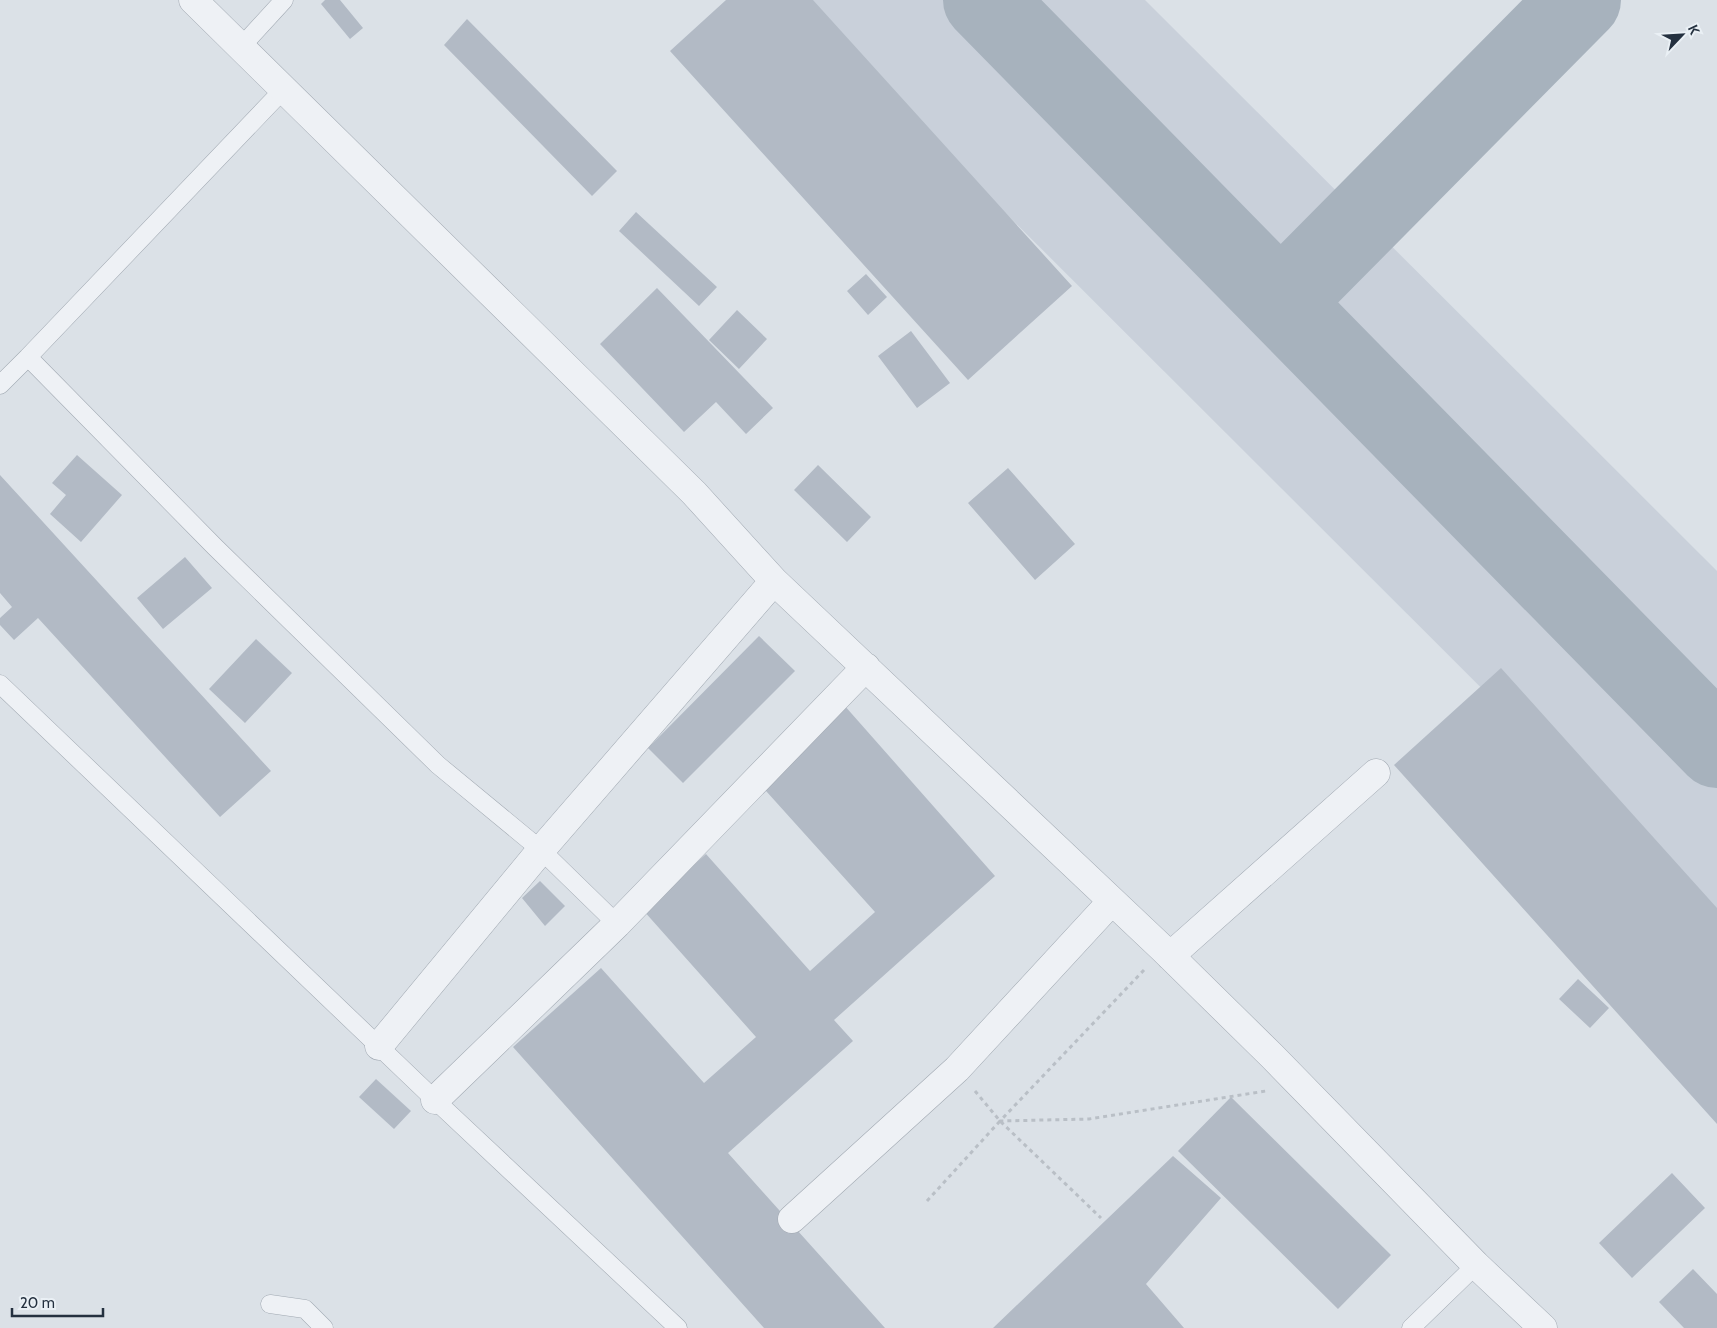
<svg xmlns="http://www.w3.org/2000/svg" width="1717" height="1328" viewBox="0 0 1717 1328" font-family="Cabin,sans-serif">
<rect width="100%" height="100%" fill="#dbe1e7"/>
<path fill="#c9d0da" d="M792,0H1145L1717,571V923Z"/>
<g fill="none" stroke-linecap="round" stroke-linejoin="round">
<path stroke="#a7b2bd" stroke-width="82" d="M984,0L1717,747
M1281,302L1580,0"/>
</g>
<path fill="#b2bac5" d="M325,0H340L363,28L350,39L321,4Z
M726,0H813L1072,286L968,380L670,51Z
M467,19L617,171L592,196L444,45Z
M636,212L717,287L699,306L619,231Z
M866,274L887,297L868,315L847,291Z
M657,288L773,408L746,434L716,402L684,432L600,344Z
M737,310L767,339L739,369L709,340Z
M911,331L950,383L917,408L878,356Z
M77,455L122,495L81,542L50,514L66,495L52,483Z
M818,465L871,517L847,542L794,490Z
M1008,468L1075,544L1035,580L968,503Z
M0,475L271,771L220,817L38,618L14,640L0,625V618L12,607L0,593Z
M185,557L212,588L163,629L137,598Z
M759,636L795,671L683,783L648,748Z
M256,639L292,673L245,723L209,689Z
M1501,668L1717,908V1124L1394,765Z
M844,705L995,876L834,1020L853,1041L728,1153L885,1328H764L513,1047L601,968L704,1083L756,1037L643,910L706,854L810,971L875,912L758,782Z
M540,881L565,906L545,926L522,898Z
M1578,979L1609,1008L1590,1028L1559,999Z
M376,1079L411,1111L394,1129L359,1097Z
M1231,1097L1391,1255L1338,1309L1178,1151Z
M1173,1156L1221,1198L1146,1284L1184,1328H993Z
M1672,1173L1705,1208L1632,1278L1599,1243Z
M1693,1269L1717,1294V1328H1684L1659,1302Z"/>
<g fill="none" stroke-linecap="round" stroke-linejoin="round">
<g stroke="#a0a8b1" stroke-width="19">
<path id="lane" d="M241,47L284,0
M28,357L283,90
M0,385L28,357L215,547L438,765L541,850L617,924
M0,684L435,1100L678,1328
M270,1304L305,1309L324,1328
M1411,1328L1476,1265"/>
</g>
<g stroke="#a0a8b1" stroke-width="29">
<path id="street" d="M193,0L694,493L774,581L1163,949L1272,1056L1476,1265L1543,1328
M1170,956L1376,773
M379,1046L541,850L774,581
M435,1100L617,924L866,667
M792,1219L957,1069L1112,901"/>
</g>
<path stroke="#b9bfc6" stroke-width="3" stroke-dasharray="4 4" stroke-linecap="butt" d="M1144,970L1000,1121L1089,1119L1266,1091
M975,1091L1000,1121L1101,1218
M927,1201L1000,1121"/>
<use href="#lane" stroke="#eef1f5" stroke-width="18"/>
<use href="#street" stroke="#eef1f5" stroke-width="28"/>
</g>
<g transform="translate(1682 35) rotate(65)" stroke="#eaf0f5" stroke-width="4" paint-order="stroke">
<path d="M0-4L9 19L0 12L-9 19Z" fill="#24303f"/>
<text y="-8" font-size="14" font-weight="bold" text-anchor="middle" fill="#24303f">K</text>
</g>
<path d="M12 1308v8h91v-8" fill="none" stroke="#24303f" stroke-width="2.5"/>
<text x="20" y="1308" font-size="15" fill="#24303f" stroke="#eaf0f5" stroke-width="4" paint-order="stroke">20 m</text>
</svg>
